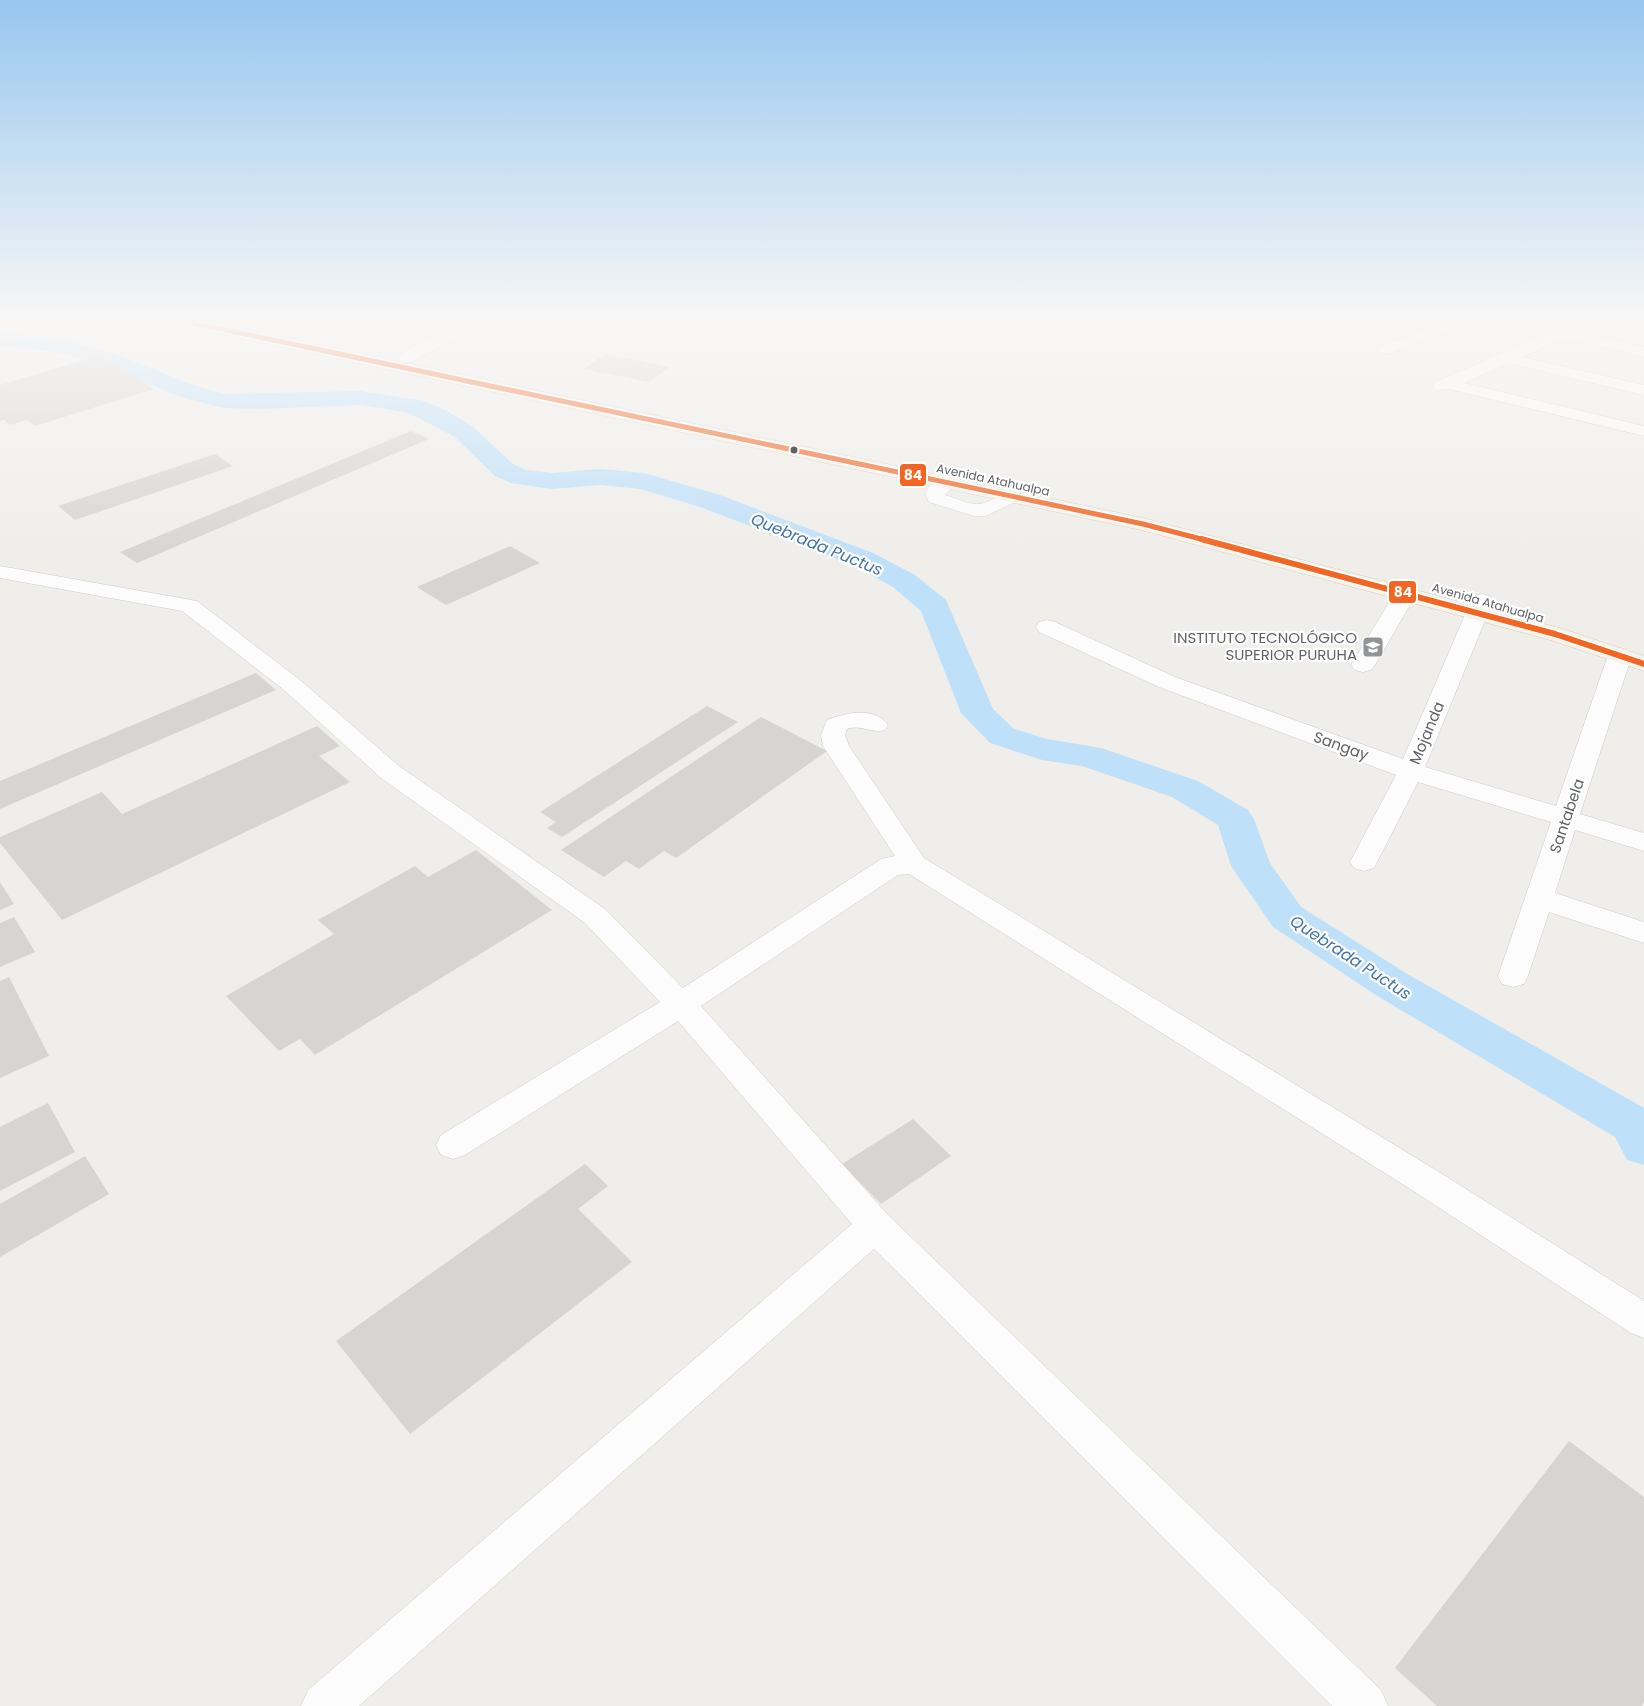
<svg xmlns="http://www.w3.org/2000/svg" width="1644" height="1706" viewBox="0 0 1644 1706" font-family="Poppins,sans-serif">
<rect width="100%" height="100%" fill="#efeeea"/>
<g fill="none" stroke-linecap="round" stroke-linejoin="round">
<path fill="#bfe0f9" fill-rule="evenodd" d="M0,331L67,340L113,353L199,387L224,394L361,391L424,401L445,410L473,427L513,464L526,470L552,473L600,469L644,473L720,495L873,553L915,575L946,600L993,709L1014,729L1047,739L1101,748L1198,781L1248,810L1254,819L1270,863L1301,907L1409,975L1644,1108V1165L1627,1160L1615,1137L1379,997L1273,927L1231,866L1218,825L1172,797L1082,766L1042,760L990,743L961,713L921,611L893,587L853,565L700,507L641,489L600,485L552,489L511,483L495,476L455,437L409,413L361,405L259,409L223,408L181,397L97,363L57,352L0,345Z"/>
</g>
<path fill="#d6d5d3" d="M825,319H861L851,326Z
M605,354L670,367L649,382L583,369Z
M101,355L154,389L35,426L27,420L10,425L4,420L0,421V385Z
M411,431L429,439L137,563L120,552Z
M215,454L233,466L75,520L58,506Z
M510,546L540,563L446,605L417,587Z
M256,673L276,690L0,809V781Z
M707,706L738,722L562,837L547,828L556,822L540,812Z
M761,717L827,751L676,858L664,851L639,869L626,861L604,877L561,850Z
M317,726L340,746L319,756L350,782L62,920L0,843V837L102,792L122,814Z
M476,850L552,910L315,1055L300,1039L279,1051L226,996L334,934L318,920L415,866L428,877Z
M0,882L14,904L0,910Z
M14,917L35,952L0,967V923Z
M9,977L49,1056L0,1078V981Z
M48,1103L75,1152L0,1191V1127Z
M913,1119L951,1156L881,1204L842,1164Z
M85,1156L109,1194L0,1257V1204Z
M585,1164L608,1186L578,1209L632,1262L410,1434L336,1341Z
M1569,1441L1644,1497V1702L1642,1706H1437L1395,1668Z"/>
<g fill="none" stroke-linecap="round" stroke-linejoin="round">
<g stroke="#cbcccc" stroke-width="1">
<path id="minor" d="M467,319H487L485,322L412,362H400L398,358L400,354Z
M1448,319H1470L1468,322L1392,353H1380L1378,350L1380,347Z
M1511,319H1535L1567,329L1644,347V357L1564,338L1522,357L1644,385V395L1508,363L1464,383L1644,426V436L1449,389L1436,390L1433,386L1436,382L1547,333L1513,322Z
M955,466L962,468L965,472L945,495C955,498 969,505 980,504C995,502 1004,487 1021,491L1024,495L1021,499L986,516H974L929,502L925,493C932,483 943,469 955,466Z
M0,566L197,601L300,680L399,766L605,909L683,988L881,859L895,856L823,746L821,735L827,720C845,713 875,706 888,725L885,730C871,734 861,724 847,729L845,735L849,746L924,858L1439,1172L1644,1301V1338L1631,1333L1415,1192L909,874L898,875L701,1006L888,1215L1381,1690L1388,1706H1332L874,1249L359,1706H301L308,1690L852,1224L678,1021L465,1155L453,1159L441,1155L436,1145L441,1135L660,1002L585,923L381,778L284,690L182,611L0,578Z
M1406,586L1414,588L1417,593L1375,665L1371,670L1363,672L1355,670L1351,665L1395,593L1398,588Z
M1482,594L1490,596L1493,601L1425,767L1556,806L1608,655L1612,650L1620,648L1628,650L1632,655L1580,814L1644,833V851L1575,830L1555,893L1644,922V943L1549,912L1528,976L1524,984L1513,987L1502,984L1498,976L1551,822L1418,782L1374,868L1364,871L1354,868L1350,862L1396,775L1159,687L1039,632L1036,627L1039,622L1047,620L1055,622L1175,677L1403,759L1471,601L1474,596Z"/>
</g>
<g stroke="#d7ceb8" stroke-width="1">
<path id="major" d="M166,319H197L1143,518L1563,629L1644,656V671L1547,639L1141,530L174,324Z"/>
</g>
<use href="#minor" fill="#fdfcfc" fill-rule="evenodd"/>
<use href="#major" fill="#f4f2e9" fill-rule="evenodd"/>
<g stroke="#fff" stroke-width="8">
<path id="bus-1-far1" d="M174,319L1143,524L1205,540"/>
</g>
<g stroke="#fff" stroke-width="9">
<path id="bus-1" d="M1201,539L1555,634L1644,664"/>
</g>
<use href="#bus-1-far1" stroke="#f26522" stroke-width="5"/>
<use href="#bus-1" stroke="#f26522" stroke-width="6"/>
</g>
<linearGradient id="sky" x2="0" y2="1"><stop stop-color="#97c6ef"/><stop offset="0.57" stop-color="#f8f7f6"/><stop offset="1" stop-color="#f8f7f6" stop-opacity="0"/></linearGradient>
<rect width="1644" height="558" fill="url(#sky)"/>
<defs>
<g id="university-square" transform="scale(1.125)"><rect x="-9" y="-9" width="18" height="18" rx="4" fill="#919496" stroke="#fff"/><path d="M0-5L7-2L0 1L-7-2ZM-4 1L0 2.5L4 1V4Q0 6-4 4Z" fill="#fff"/></g>
</defs>
<g fill-rule="evenodd">
<use href="#university-square" x="1373" y="647"/>
</g>
<circle fill="#5f6368" stroke="#fff" stroke-width="2" cx="794" cy="450" r="4.5"/>
<g text-anchor="middle" stroke-width="4.5" stroke-linejoin="round" paint-order="stroke">
<g font-size="12" fill="#5f6368" stroke="#fff">
<text transform="translate(993 480) rotate(12)" y="4">Avenida Atahualpa</text>
<text transform="translate(1488 603) rotate(16)" y="4">Avenida Atahualpa</text>
</g>
<g font-size="15" fill="#5f6368" stroke="#fff" text-anchor="end">
<text x="1357" y="643">INSTITUTO TECNOLÓGICO<tspan x="1357" dy="17">SUPERIOR PURUHA</tspan></text>
</g>
<g font-size="15" fill="#5f6368" stroke="#fff">
<text transform="translate(1427 733) rotate(-67)" y="5">Mojanda</text>
<text transform="translate(1341 746) rotate(20)" y="5">Sangay</text>
<text transform="translate(1567 816) rotate(-71)" y="5">Santabela</text>
</g>
<g font-size="16" font-style="italic" fill="#4174aa" stroke="#fff">
<text transform="translate(817 544) rotate(22)" y="6">Quebrada Puctus</text>
<text transform="translate(1351 957) rotate(33)" y="6">Quebrada Puctus</text>
</g>
</g>
<g stroke="#fff" stroke-width="2">
<rect x="899" y="463" width="28" height="24" rx="5" fill="#f26522"/>
<rect x="1388" y="580" width="29" height="24" rx="5" fill="#f26522"/>
</g>
<g font-size="14" text-anchor="middle" font-weight="bold" fill="#fff">
<text x="913" y="480">84</text>
<text x="1403" y="597">84</text>
</g>
</svg>
